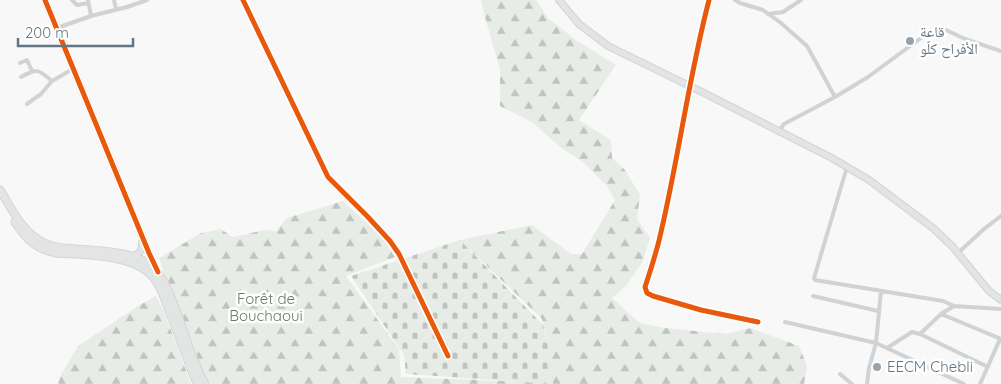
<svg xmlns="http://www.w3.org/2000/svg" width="1001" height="384" viewBox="0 0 1001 384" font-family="Quicksand,'Noto Naskh Arabic',sans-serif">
<defs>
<pattern id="forest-firs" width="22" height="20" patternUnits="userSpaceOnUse" patternTransform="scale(1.25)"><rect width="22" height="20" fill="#e8ece6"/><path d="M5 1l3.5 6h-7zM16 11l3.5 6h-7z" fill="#bfc4c0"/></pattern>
<pattern id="cemetery-stones" width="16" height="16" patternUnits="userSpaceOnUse" patternTransform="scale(1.25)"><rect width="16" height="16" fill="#e8ece6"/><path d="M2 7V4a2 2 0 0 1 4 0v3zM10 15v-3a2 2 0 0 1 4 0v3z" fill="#bfc4c0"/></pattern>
</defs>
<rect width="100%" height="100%" fill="#f8f8f8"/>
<path fill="url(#forest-firs)" d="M481,0H535L537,1L548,18L576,40L616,65L579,120L611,140L612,158L625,170L640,195L637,219L650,238L642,263L626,286L612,298L640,323L665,328L725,334L751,328L799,346L807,366L804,384H208L194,357L159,258L201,233L221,229L232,237L265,230L276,231L287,218L343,201L381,236L395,257L346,276L399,349L401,377L552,383L550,353L542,319L460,240L532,225L571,254H582L615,200L606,185L584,163L560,147L532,122L500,106V70L485,17Z
M156,296L164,312L191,384H58L61,375L78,346L138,306Z"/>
<path fill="url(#cemetery-stones)" d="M460,240L543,325L550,353L553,384L406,374L404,355L351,276Z"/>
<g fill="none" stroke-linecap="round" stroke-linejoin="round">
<g stroke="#d5d6d7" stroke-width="8">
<path id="secondary" d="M45,0L149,253L156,268
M559,0L579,24L608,46L704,93L830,157L869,180L933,228L952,246L989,291L1001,300
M133,256C140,254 143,249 142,242"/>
</g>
<g stroke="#d3d5d6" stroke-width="9">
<path id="highway" d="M0,190C10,206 19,225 33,236C46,247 60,248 76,249C100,251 134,251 153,267C164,277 170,296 176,310C185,334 192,361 205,384
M15,222C26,239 35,248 55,253C83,255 128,254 149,273C155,278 159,285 162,292L195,379L198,384"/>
</g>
<path stroke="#d1d2d3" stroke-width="4" d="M72,0L77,5L88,3
M88,0L91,16
M114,0L116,9
M243,0L328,177L367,216L390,241L399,254L448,356
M709,0C689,76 679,155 661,232C657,251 651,269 645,287L647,293L653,296L701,310L758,322
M735,0L740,3L763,10L781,23L807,46L835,97
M768,14L783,12L801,0
M57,28L91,16L127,7L147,0
M20,63L27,60L32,71
M21,77C37,68 38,69 52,81
M27,104L41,94L52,81L73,69
M779,131L784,124L835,97L868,77L925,35L946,30L965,39L1001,51
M847,167L814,278L815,280L943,301L954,306
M958,253L984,229L1001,216
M813,296L878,311
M941,314L1001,339
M785,322L876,343L964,384
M920,334L941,314L954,306L1001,309
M887,348L912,332L920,334L988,367
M840,374L852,384
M867,384L869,368L876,343L881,291
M980,384L1000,339"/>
<use href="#secondary" stroke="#e3e4e4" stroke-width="5.5"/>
<use href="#highway" stroke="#e3e4e4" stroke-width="7"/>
<g stroke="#fff" stroke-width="8">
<path id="cycleway" d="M45,0L149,253L158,272
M243,0L328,177L367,216L390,241L399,254L448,356
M709,0C689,76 679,155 661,232C657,251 651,269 645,287L647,293L653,296L701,310L758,322"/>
</g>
<use href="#cycleway" stroke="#e8590c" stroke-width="5"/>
</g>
<g fill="#96a3ad" stroke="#fff" stroke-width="2">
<circle cx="910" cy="41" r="5"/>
<circle cx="877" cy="367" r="5"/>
</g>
<g text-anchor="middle" stroke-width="5" stroke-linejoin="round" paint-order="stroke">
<g font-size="15" fill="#627584" stroke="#fff" text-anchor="start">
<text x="920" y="37">قاعة<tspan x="920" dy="17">الأفراح كلّو</tspan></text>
<text x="887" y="372">EECM Chebli</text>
</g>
<g font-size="15" fill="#667a62" stroke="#fff">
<text x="266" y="304">Forêt de<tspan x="266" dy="17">Bouchaoui</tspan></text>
</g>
</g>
<path d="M18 38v8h115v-8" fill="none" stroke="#627584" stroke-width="2.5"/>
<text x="25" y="38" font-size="15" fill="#627584" stroke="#ffffff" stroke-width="4" paint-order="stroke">200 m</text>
</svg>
